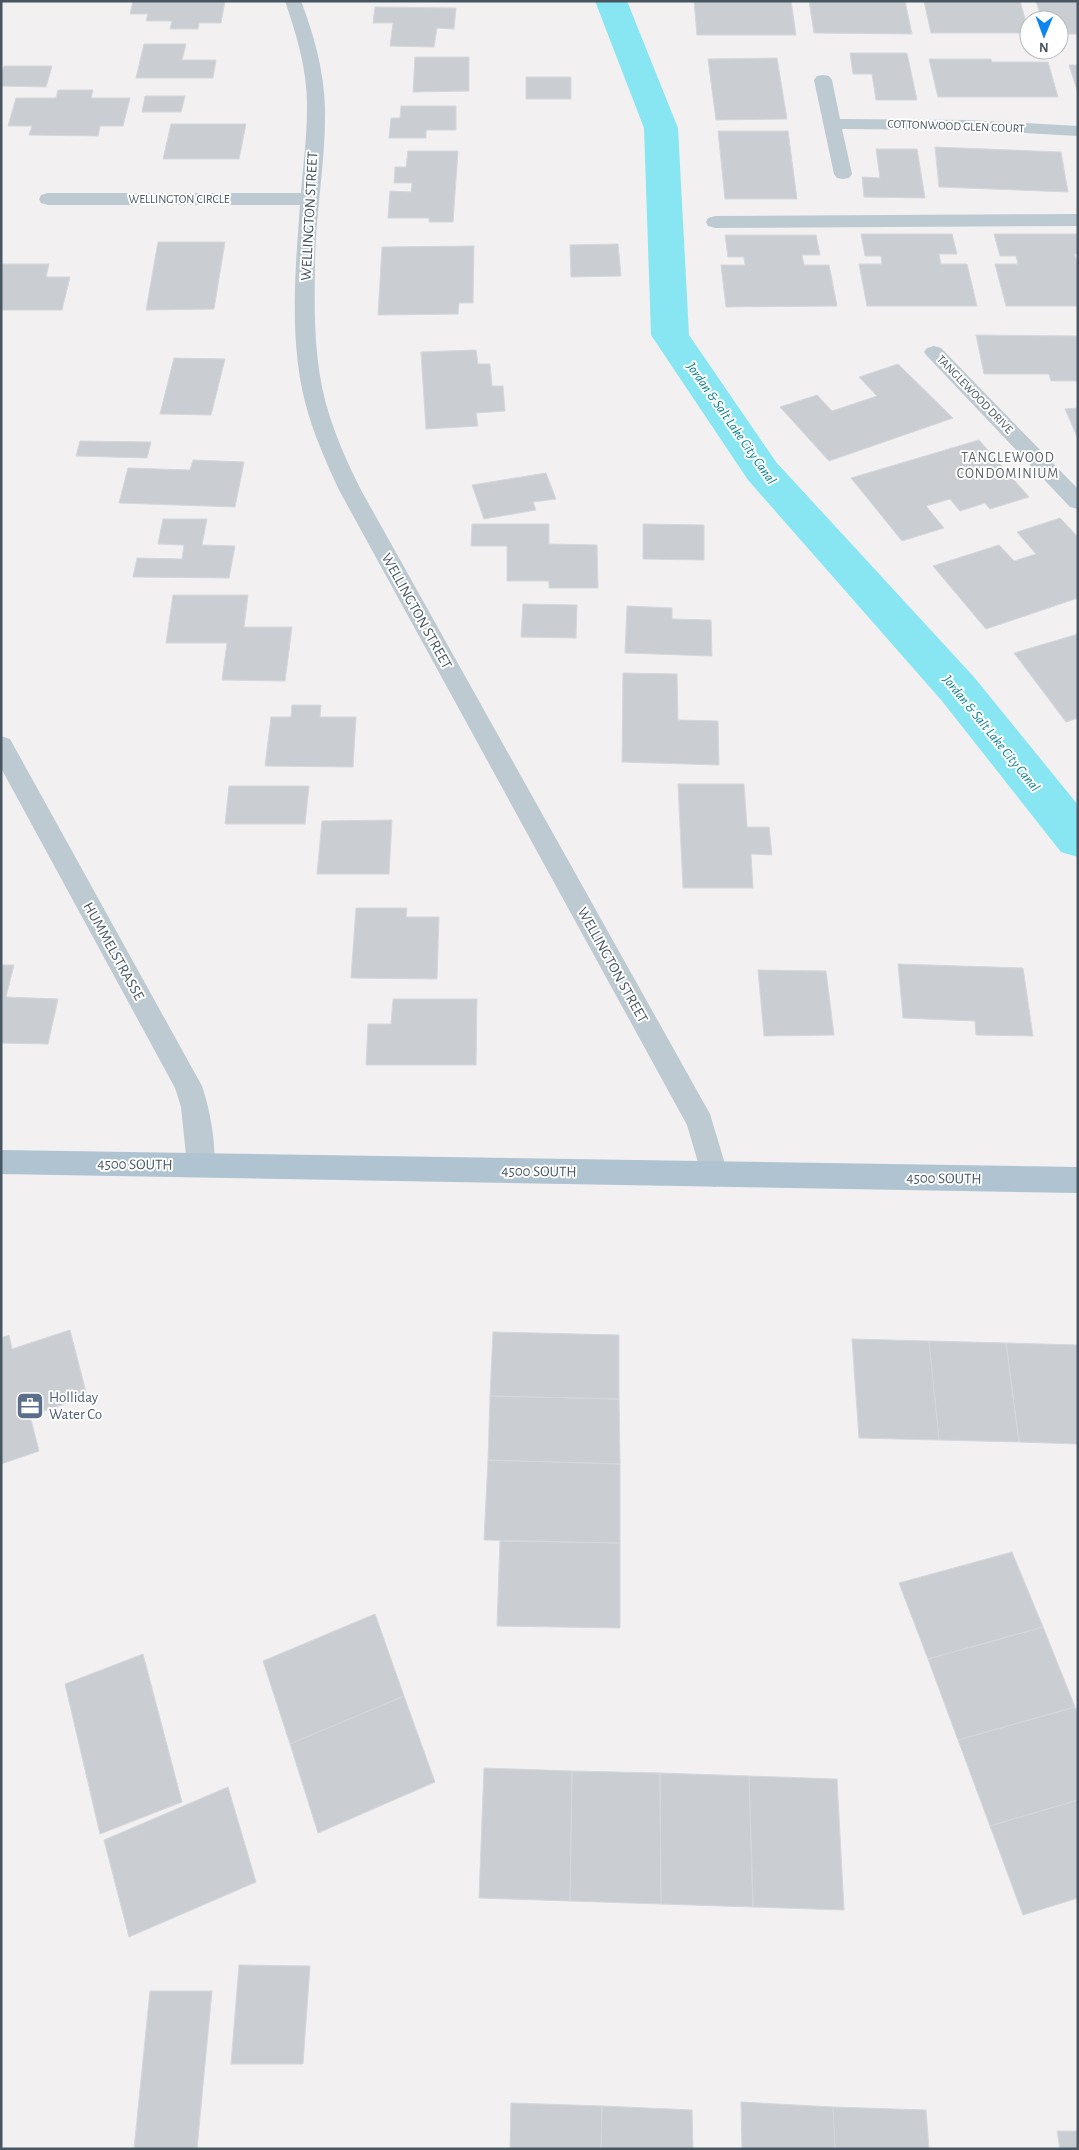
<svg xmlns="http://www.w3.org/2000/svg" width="1079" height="2150" viewBox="0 0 1079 2150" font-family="'Alegreya Sans',sans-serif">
<rect width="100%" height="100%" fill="#f3f0f1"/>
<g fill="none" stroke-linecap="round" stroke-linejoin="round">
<path fill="#87e6f2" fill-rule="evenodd" d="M595,1H627L678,128L689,335L776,462L974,677L1078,805V857L1061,852L942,701L748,480L651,335L644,128Z"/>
</g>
<path fill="#caced3" stroke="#d4d7dc" d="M133,1H225L221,23H199L198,29H170L172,21H146L148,14H130Z
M694,1H791L796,35H697Z
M809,1H905L912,34L814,33Z
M924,1H1020L1029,33H931Z
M1036,1H1078V34H1059V20H1042Z
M375,7L456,8L454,29L437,28L434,47L390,46L393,23H373Z
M144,44H186L182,60H216L213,78H136Z
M850,53H907L917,100H876L872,74H853Z
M415,57H469V91L413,92Z
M777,58L787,119L716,120L708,59Z
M929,59H991L992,62H1048L1058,97H938Z
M1069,65H1078V93Z
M4,66H52L46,87L1,86V74Z
M526,77H571V99H526Z
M58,90H93L91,98H130L123,126H100L98,136L29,135L32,126H8L16,98H56Z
M145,96H185L181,112H142Z
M401,106H456V130H426V138H389L391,118H400Z
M171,124H246L239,159H163Z
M718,131H788L797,199H725Z
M935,147L1061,152L1068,192L939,187Z
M876,149H917L925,198L864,197L862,177L880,178Z
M408,151H458L453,222H429V218H388L390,191L411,192L412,183H394L395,167H406Z
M861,234H952L957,254H939L941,264H967L977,306H867L859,264H882L881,256H865Z
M994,234H1078V254H1074L1078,264V306H1006L995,264H1018L1016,256H1000Z
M725,235H816L820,255H802L804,265H829L837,306L726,307L721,265H745L744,257H728Z
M158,242H225L214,309L146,310Z
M618,244L621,276L571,277L570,245Z
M474,246L473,303H459L458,314L378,315L382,247Z
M1,264H49L46,277H70L62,310H1Z
M976,335L1078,336V381H1051L1049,374H984Z
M476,350L478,364H490L492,386H503L505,411L476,413L478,426L426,429L421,352Z
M174,358L225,359L211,415L160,414Z
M898,364L953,418L829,461L780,407L817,395L832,411L877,396L859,377Z
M1078,408V439L1065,409Z
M979,440L1029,497L990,509L985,503L960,511L950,499L926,506L944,528L902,541L851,478Z
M80,441L151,442L147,458L76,456Z
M193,460L244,462L235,507L119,503L128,468L190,470Z
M546,473L556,499L533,502L536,510L484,519L472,485Z
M1060,518L1078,537V598L986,629L933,566L999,545L1014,561L1036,554L1017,532Z
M163,519H207L202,545L235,546L229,578L133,577L137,558L182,559L184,545L158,544Z
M472,524H549V544L597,545L598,588H549V581H507V546H471Z
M643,524L704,525V560L643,559Z
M173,595H248L244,627H292L285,681L222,680L227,643H166Z
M523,604L577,605L576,638L521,637Z
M627,606L672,608V619L711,620L712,656L625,653Z
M1078,634V718L1066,722L1014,653Z
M623,673L677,674L678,720L718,721L719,765L622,762Z
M292,705H321L320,717H356L353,767L265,766L271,717H291Z
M678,784H744L747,827H769L772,855L751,854L753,888H683Z
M229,786H309L305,824H225Z
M392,820L389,874H317L322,821Z
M356,908H407L406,917H439L437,979L351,978Z
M898,964L1023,968L1033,1036L976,1035L975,1021L903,1018Z
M1,965H14L6,997L58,999L48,1044L1,1043Z
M758,970L826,971L834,1035L764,1036Z
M393,999H477L476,1065H366L368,1024H391Z
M70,1330L87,1396L30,1416L39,1451L1,1464V1338L9,1335L12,1349Z
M493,1332L619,1335V1399L490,1396Z
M852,1339L929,1341L939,1440L859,1438Z
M929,1341L1006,1343L1019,1442L939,1440Z
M1006,1343L1078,1345V1444L1019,1442Z
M490,1396L619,1399L620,1464L488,1460Z
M488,1460L620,1464V1543L484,1540Z
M500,1541L620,1543V1628L497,1626Z
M1012,1552L1043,1627L928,1659L899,1583Z
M375,1614L404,1696L290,1744L263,1661Z
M1043,1627L1075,1707L958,1740L928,1659Z
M143,1654L182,1802L100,1834L65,1684Z
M404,1696L435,1782L318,1833L290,1744Z
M1075,1707L1078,1713V1800L990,1826L958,1740Z
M484,1768L572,1771L570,1901L479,1898Z
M572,1771L660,1773L661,1904L570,1901Z
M660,1773L749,1776L753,1907L661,1904Z
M749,1776L837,1779L844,1910L753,1907Z
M228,1787L256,1882L129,1937L104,1840Z
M1078,1800V1898L1023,1915L990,1826Z
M239,1965L310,1966L303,2064H231Z
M150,1991H212L197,2149H134Z
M741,2102L833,2107L835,2149H742Z
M511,2103L602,2106L601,2149H510Z
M602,2106L692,2110L693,2149H601Z
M833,2107L926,2110L929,2149H835Z
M1057,2131H1078V2149H1060Z"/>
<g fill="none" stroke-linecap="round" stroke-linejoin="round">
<path fill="#bdcad1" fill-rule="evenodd" d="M285,1H301C314,35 324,71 325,108C326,161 315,214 315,267C314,316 314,369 330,417C338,442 349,466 361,490L710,1114L728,1174L724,1183L714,1187L704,1183L687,1125L339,490C328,466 317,442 309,416C288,349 295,274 300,205H48L41,203L39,199L41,195L48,193H301C303,166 307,137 307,109C308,73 297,36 285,1Z
M823,75L829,76L832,80L840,119L968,120L1078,126V136L968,130L842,129L852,174L849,178L843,179L837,178L834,174L814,80L817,76Z
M1078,214V226L715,228L708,226L706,222L708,218L715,216Z
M934,346L941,348L1078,489V509L1070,507L927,356L924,352L927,348Z
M1,736L10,739L202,1086C209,1106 220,1155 211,1174L201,1177L191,1174L187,1165L181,1107L175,1088L1,768Z"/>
<path fill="#afc3d1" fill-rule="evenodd" d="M1,1150L1078,1167V1193L1,1174Z"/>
</g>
<defs>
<g id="office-square" transform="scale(1.4375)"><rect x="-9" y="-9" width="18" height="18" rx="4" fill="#5c6f8a" stroke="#fff"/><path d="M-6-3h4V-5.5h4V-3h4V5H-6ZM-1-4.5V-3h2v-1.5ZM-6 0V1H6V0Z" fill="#fff"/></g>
</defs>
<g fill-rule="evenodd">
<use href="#office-square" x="30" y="1406"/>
</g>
<g text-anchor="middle" stroke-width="4" stroke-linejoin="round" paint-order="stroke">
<g font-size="12" fill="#475660" stroke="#fff">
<text transform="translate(956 126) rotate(2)" y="4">COTTONWOOD GLEN COURT</text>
<text x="179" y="203">WELLINGTON CIRCLE</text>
<text transform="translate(975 394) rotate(46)" y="4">TANGLEWOOD DRIVE</text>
</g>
<g font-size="14" font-style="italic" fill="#067e8e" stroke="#fff">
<text transform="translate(732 423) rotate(55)" y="5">Jordan &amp; Salt Lake City Canal</text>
<text transform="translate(992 733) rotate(51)" y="5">Jordan &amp; Salt Lake City Canal</text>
</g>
<g font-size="14" letter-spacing="1" fill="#5c6266" stroke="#fff">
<text x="1008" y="462">TANGLEWOOD<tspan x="1008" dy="16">CONDOMINIUM</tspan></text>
</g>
<g font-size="15" fill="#475660" stroke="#fff">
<text transform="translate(309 216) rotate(-87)" y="5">WELLINGTON STREET</text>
<text transform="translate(417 611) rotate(61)" y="5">WELLINGTON STREET</text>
<text transform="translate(114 951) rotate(61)" y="5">HUMMELSTRASSE</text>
<text transform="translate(613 965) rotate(61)" y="5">WELLINGTON STREET</text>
<text transform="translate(135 1164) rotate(1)" y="5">4500 SOUTH</text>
<text transform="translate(539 1171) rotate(1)" y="5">4500 SOUTH</text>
<text transform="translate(944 1178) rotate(1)" y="5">4500 SOUTH</text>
</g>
<g font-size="15" fill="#4e5e75" stroke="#fff" text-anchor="start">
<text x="49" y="1402">Holliday<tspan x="49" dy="17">Water Co</tspan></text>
</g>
</g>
<rect width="1079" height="2150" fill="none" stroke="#475660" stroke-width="5"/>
<g transform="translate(1044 35) rotate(181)"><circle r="24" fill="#ffffff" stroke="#b5bbbf"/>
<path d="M0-4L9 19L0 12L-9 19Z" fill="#0c85f1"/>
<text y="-8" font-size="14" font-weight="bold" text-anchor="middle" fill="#475660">N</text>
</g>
</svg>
